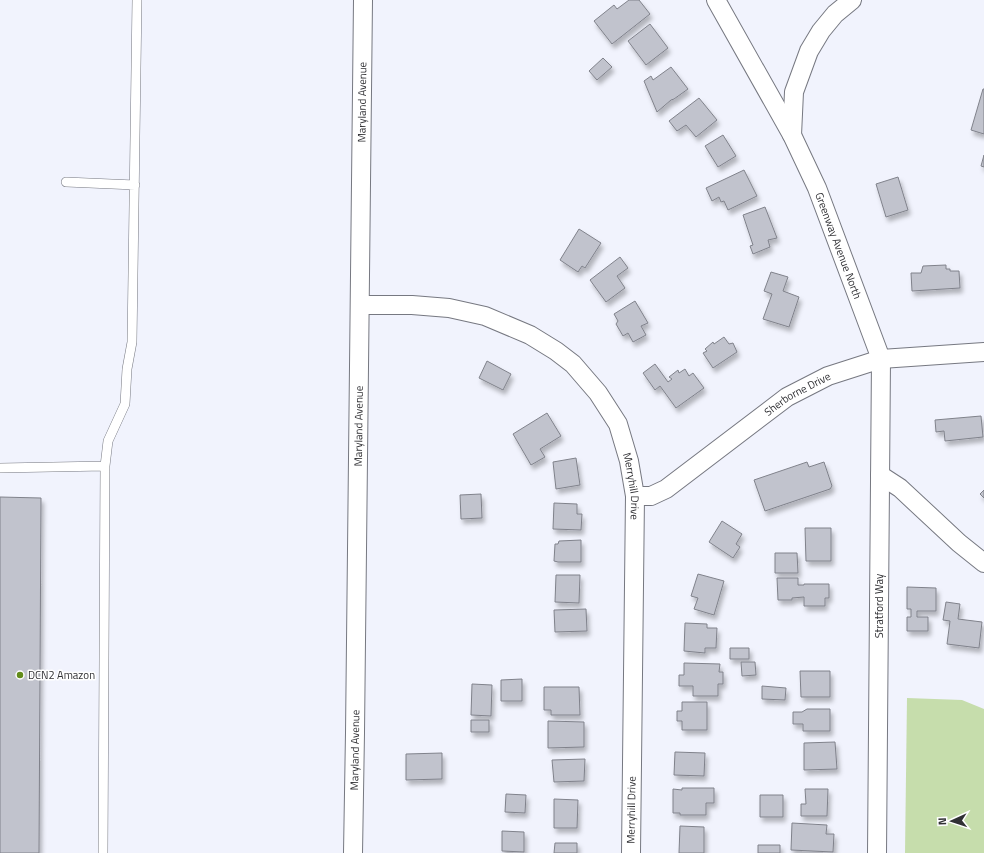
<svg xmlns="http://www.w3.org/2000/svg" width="984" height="853" viewBox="0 0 984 853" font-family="'Titillium Web',sans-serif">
<defs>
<filter id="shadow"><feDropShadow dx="2.5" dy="4.5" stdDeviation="2" flood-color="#0004"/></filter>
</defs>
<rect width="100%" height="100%" fill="#f1f3fd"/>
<path fill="#c6ddac" d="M907,698L962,700L984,709V853H905Z"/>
<path fill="#c1c3cd" stroke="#80828b" filter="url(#shadow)" d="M629,0H639L650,14L612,44L594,21L614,5L617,9Z
M650,24L668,48L646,65L628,41Z
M603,58L612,67L597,80L589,71Z
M671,67L688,89L674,99L671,100L657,112L644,81L651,76L653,80Z
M983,89H984V134L971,130Z
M699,98L717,120L696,137L686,125L677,131L669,121Z
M723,135L736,156L718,167L705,146Z
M984,155V167L981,166Z
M744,170L757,196L728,210L724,201L721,202L719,197L712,201L706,188Z
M898,177L908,210L886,217L876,184Z
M765,207L777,238L768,240L770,247L753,254L750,246L753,245L743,215Z
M579,229L601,243L585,268L582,266L578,272L560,260Z
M620,257L628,268L617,276L625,288L606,302L590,280Z
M946,265V269H950V271H959L960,288L912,291L911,273H921L923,266Z
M771,272L788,277L783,291L799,297L789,327L763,319L772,294L764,291Z
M635,301L648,323L641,326L646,335L633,342L628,333L623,336L616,324L618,321L614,314Z
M724,337L729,344L733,343L737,352L713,368L703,353L707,351L705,349L713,342L714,344Z
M487,361L511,374L503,390L479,378Z
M655,364L668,382L672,379L669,377L678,370L679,373L685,369L689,376L693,373L704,388L676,408L660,386L655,390L643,373Z
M547,413L561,436L540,449L545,457L531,465L513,434Z
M981,416L983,437L945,441L944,431L936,432L935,420Z
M576,458L580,485L556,489L553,462Z
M807,462L809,467L824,462L832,486L830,489L765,511L754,480Z
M984,490V498L980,494Z
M481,494L482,518L461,519L460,495Z
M0,497L41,498L39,853H0Z
M554,503L577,504V514H582L581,530L553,529Z
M722,521L742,534L736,544L740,547L733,558L709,542Z
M805,528H831V561H806Z
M581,540V562H558L554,561L555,544H558L559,541Z
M775,553H797L798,573H775Z
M698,574L724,581L714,615L694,609L698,598L691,596Z
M556,575H580L579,603L555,602Z
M777,578H798V585H804V584H829V598H825V606H804V597L792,598V600H778Z
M907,587L936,588V611H917V617H928V631H907V617H911V609H907Z
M946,602L960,604L958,619L982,622L979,648L947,644L950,621L943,620Z
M586,609L587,631L555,632L554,610Z
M685,623L707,624V628H717L716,648H705V653L684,651Z
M730,648H749V659H730Z
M741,662H755L756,675L742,676Z
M684,663L720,664L719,672H723V684H718V696H693V686H679V675H684Z
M800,671H830V697H801Z
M522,679V701H501V680Z
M472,684L492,685L491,716L471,715Z
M762,686L786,688L785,700L762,699Z
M544,687H579L580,715H551V710H544Z
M682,702H707V730H682V721H677V711H682Z
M807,709H830V731H803V724H793V712H802Z
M471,720H489V732H471Z
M548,721L584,722V747L548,748Z
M835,742L837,769L804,770V743Z
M675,752L705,753L704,776L674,775Z
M442,753V779L406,780V754Z
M585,759L584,781L554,782L552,760Z
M682,788H714V803H706V815H680V813H673V789L682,790Z
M805,789H828L827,816H801V804H806Z
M506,794L526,795L525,813L505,812Z
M760,795H783V817H760Z
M554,799L578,800L577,828H554Z
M792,823L827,825L826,834H834L833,852L791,850Z
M680,826L704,827V853H679Z
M502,831L524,832V852L502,851Z
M555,843H577V853H554Z
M758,845H780V853H758Z"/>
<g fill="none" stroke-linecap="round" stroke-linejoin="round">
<g stroke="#767881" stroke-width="10">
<path id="lane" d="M66,182L135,185
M0,468L105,466
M103,853L105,466L108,441L125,404L127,369L132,342L137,0"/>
</g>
<g stroke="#767881" stroke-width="20">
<g id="street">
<path id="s1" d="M716,0L792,135L817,188L881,359L877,853"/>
<path d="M792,135L794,92L809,51L821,31L835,14L852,0"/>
<path id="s2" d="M360,305H412L449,308L485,316L530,335L556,351L573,364L598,393L618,424L629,461L635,496L631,853"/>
<path d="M880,475L900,488L959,543L984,563"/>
<path id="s3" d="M635,496H651L666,489L787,397L828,376L881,359L984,352"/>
<path id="s4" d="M353,853L355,733L363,0"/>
</g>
</g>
<use href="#lane" stroke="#fff" stroke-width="9"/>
<use href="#street" stroke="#fff" stroke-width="18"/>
</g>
<circle fill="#628c1b" stroke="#fff" stroke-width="1.5" cx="20" cy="675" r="4"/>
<g text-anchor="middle" stroke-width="3" stroke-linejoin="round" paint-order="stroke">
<g font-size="11" fill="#303034" stroke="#fff">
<text dy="4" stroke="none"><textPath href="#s4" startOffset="751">Maryland Avenue</textPath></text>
<text dy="4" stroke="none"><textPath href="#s1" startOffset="275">Greenway Avenue North</textPath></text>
<text dy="4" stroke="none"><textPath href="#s3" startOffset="195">Sherborne Drive</textPath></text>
<text dy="4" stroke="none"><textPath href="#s4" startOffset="427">Maryland Avenue</textPath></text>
<text dy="4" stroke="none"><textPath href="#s2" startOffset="366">Merryhill Drive</textPath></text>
<text transform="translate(879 606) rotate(-90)" y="4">Stratford Way</text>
<text dy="4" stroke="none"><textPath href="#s4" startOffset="103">Maryland Avenue</textPath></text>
<text transform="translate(631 810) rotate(-89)" y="4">Merryhill Drive</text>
</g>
<g font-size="11" fill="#303034" stroke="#fff" text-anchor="start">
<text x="28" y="679">DCN2 Amazon</text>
</g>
</g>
<g transform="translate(952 821) rotate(267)" stroke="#ffffff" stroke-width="3" paint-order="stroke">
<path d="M0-3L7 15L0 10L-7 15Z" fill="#303034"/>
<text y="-6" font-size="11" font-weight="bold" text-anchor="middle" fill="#303034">N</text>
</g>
</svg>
